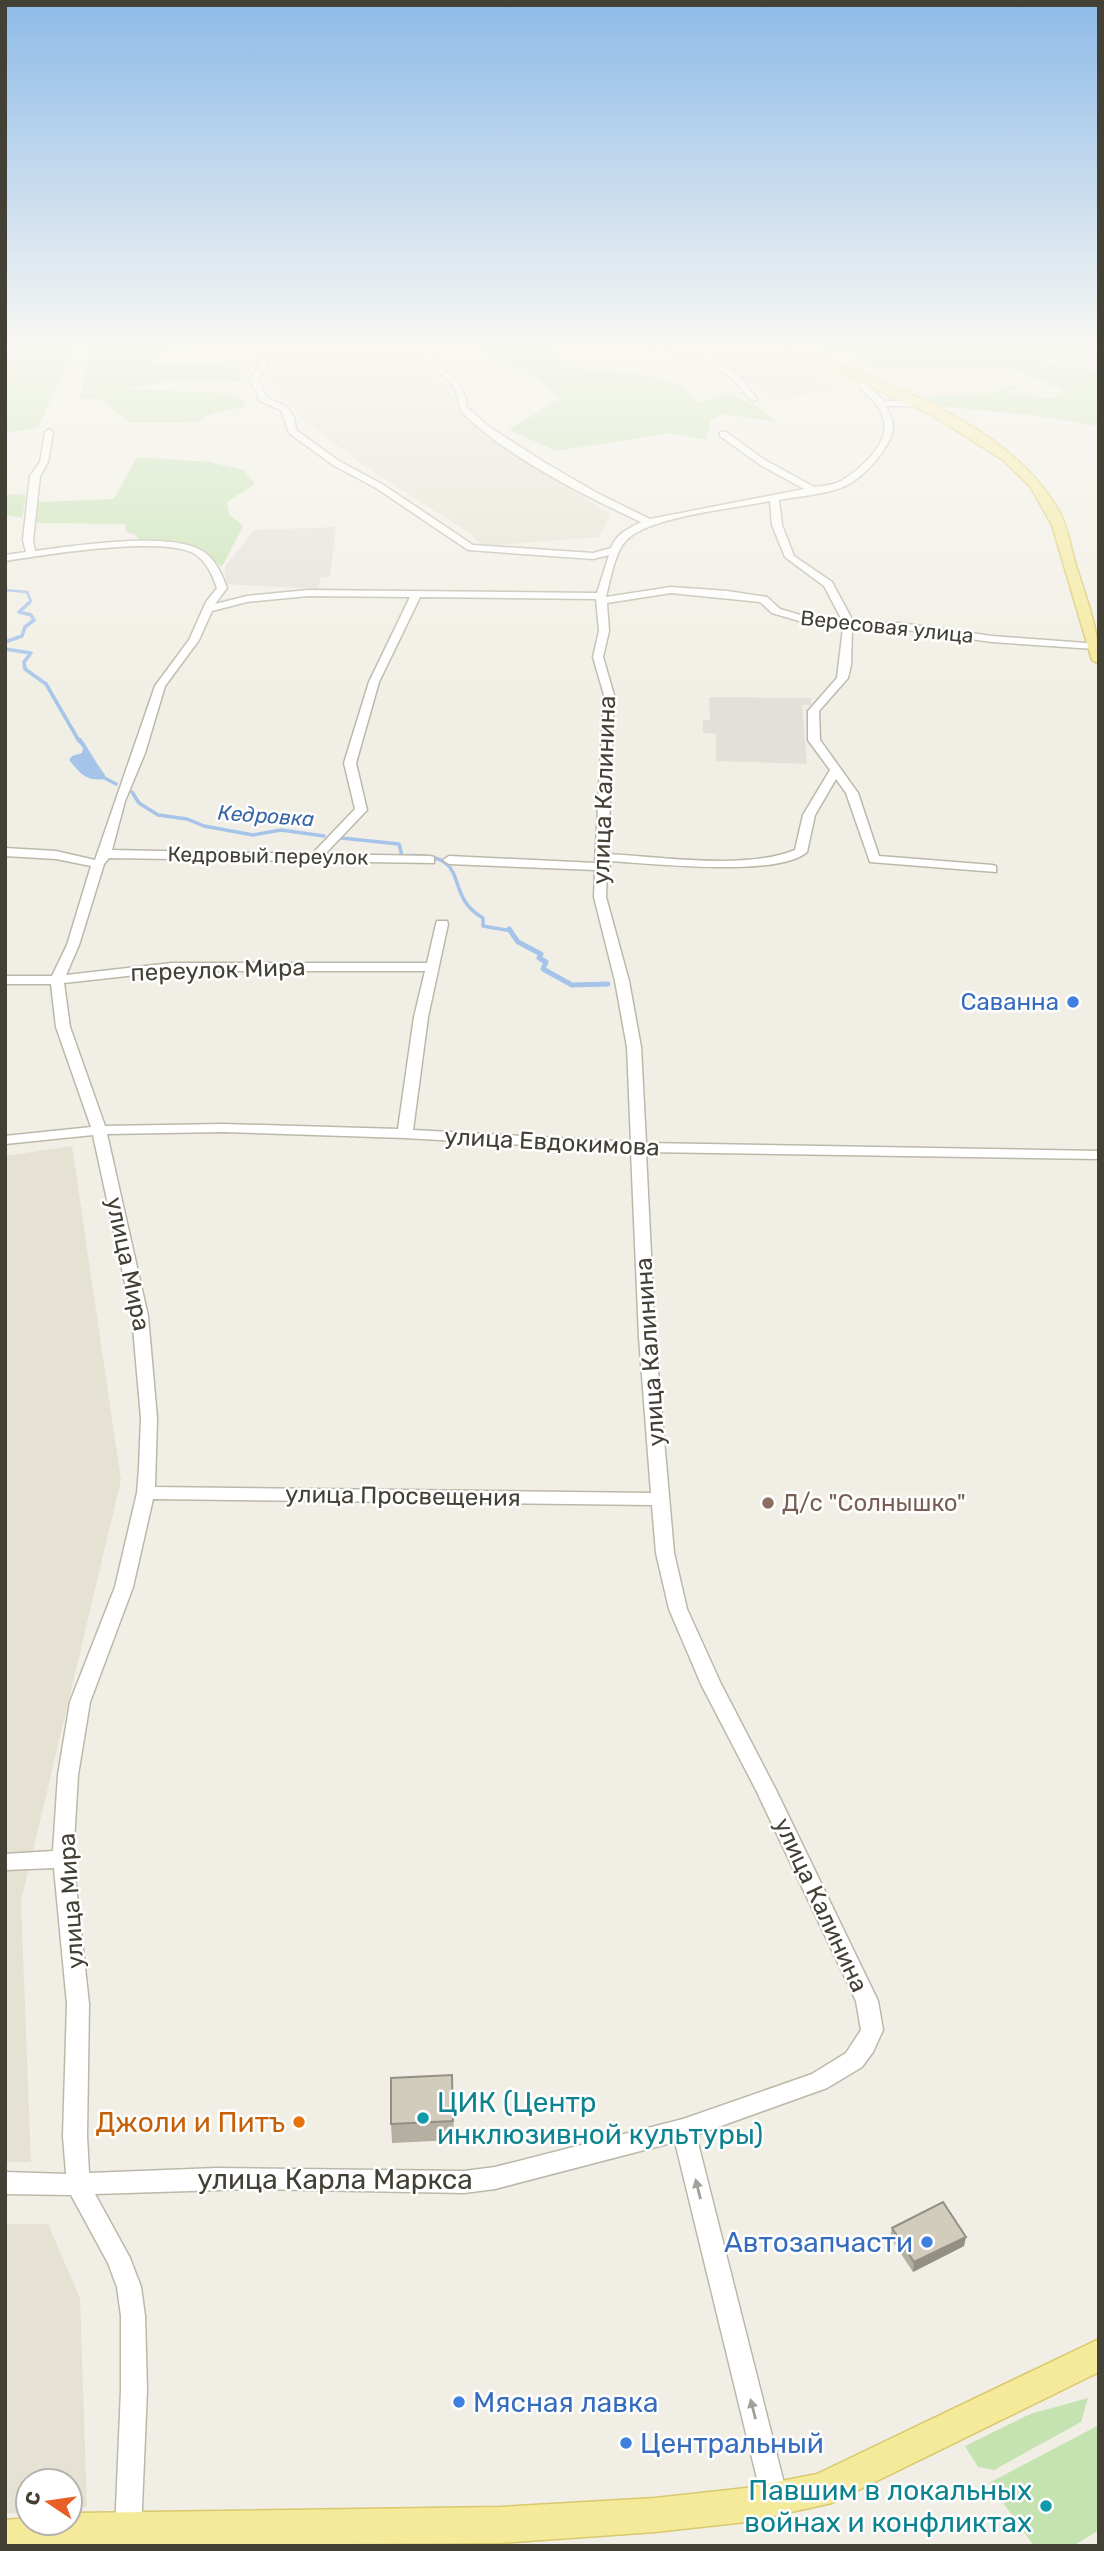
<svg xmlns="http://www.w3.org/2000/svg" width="1104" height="2551" viewBox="0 0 1104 2551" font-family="Rubik,sans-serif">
<rect width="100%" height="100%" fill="#f1efe5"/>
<path fill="#e5e2d4" d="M278,347H411L455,398L476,428L610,514L599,537L483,546L468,532L367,468L303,419L269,377Z
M777,357L841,391L774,399L722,362Z
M72,1146L121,1480L21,1901L31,2162H5V1156Z
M5,2224H48L80,2298L87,2507L70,2508V2481H28V2512L5,2514Z"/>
<path fill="#f2e9d2" d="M872,373L1008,374L993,391L912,397L900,386Z"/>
<path fill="#e3e0da" d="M336,527L330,577H321L318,589L225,584V567L254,530Z
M709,697L811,698V705H802L807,764L716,761V734L703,733V720H710Z"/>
<path fill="#c5e2b1" d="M15,347H74L38,428L5,433V351Z
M92,347H255L179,348L147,356L151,363L235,366L243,377L239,382L176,380L125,389L227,393L246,401L244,407L213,413L196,422L130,423L101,399H80Z
M477,347H549L564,367C600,372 680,369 698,403L727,393L758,407L776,422L725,414L711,420L706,440L672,433L556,451L509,430L560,398L537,379Z
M822,347H1099V367L985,350L830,352Z
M983,351L1099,371V426L1039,416L938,406L924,397L997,392L1009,384L1023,386L1005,393L1053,398L1063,390L1010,368H870L857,356L874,352Z
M137,457L209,462L244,470L255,484L227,502L229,514L243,526L223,565L220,566C194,536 174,548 139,540L134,534L126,532L125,524L36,523L38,502L114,499Z
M5,494L26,495L22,518L5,515Z
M1088,2398L1081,2422L994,2470L978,2467L965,2446L1030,2414Z
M1099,2425V2530L1073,2546H1034L989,2483Z"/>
<path fill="#a6c4e9" d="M75,738H81C90,751 96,763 105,775L104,779C86,782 79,772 69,760L72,756L82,753L83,748Z"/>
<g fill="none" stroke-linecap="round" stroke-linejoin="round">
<path stroke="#a6c4e9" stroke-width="2.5" d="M5,590L27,592L31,601L27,604"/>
<path stroke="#a6c4e9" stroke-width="3.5" d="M5,642L22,636L25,627L34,620L31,615L19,612L29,603
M5,649L31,653L24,662L25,669L46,684L79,741
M99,775L116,784
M132,792L139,803L158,815L187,819L204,826L253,835L281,830L324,836
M341,838L399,844L402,856C478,851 439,893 483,918V926L511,931"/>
<path stroke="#a6c4e9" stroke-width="5" d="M509,929L518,942L541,954L539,958L546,962L543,969L572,985L608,984"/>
<g stroke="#bcb8a9" stroke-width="3">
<path id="minor" d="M261,347H269L268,365L258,378L266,397L287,407L294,417L296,430L339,461L382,484L473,545L593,553L611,548C616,534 629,528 641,522C589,498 506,456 465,415C456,406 460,393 450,382C438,370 425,363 417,347H425C437,371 465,377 467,407L488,426L547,464L599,494L650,519L804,489L759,464L720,436V432H726L765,460L814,487C823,486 833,485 841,481C858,471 889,445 884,422C881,406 870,397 859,387V383H865L884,401H916L917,403L913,406H886C889,413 893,420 893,427C892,447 862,480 843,487C823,495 799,496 779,500L782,525L794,556L832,582L854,623H900L992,636L1099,644V648L1095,649L992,642L900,629L852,630L851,665L848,678L819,711L820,740L858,793L879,856L992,865L996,866V872L870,862L846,793L836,779L815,815L807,852C777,878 650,863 608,861L610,867L607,870L606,897L629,981L641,1047L646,1143L1099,1151V1159L646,1152L655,1337L674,1553L687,1609L721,1684L776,1790L878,2001L883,2030L873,2052L862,2067L827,2088L696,2135L788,2499L784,2508L775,2512L766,2508L762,2499L675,2142L495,2189L464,2193L252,2189L95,2194L130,2258L141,2287L145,2316L147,2390L141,2531L137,2540L128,2544L119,2540L115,2531L121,2390V2316L117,2287L108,2263L71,2195L5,2194V2172L66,2174L63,2136L67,2004L54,1868L5,1870V1854L53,1851L58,1775L70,1702L115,1587L137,1493L139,1468L141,1418L132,1316L93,1135L5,1144V1136L91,1127L56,1027L51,984H5V976H52L67,945L91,866L56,859L5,856V848L56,851L95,860L155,686L189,640L206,602L217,588C212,574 206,560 193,553C159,536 45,555 5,561V555L26,552L23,540L30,476L40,462L45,432L49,429L53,432L48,462L40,476L33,540L35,551C73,546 173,530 204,552C216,560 222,575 227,588L215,604L247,596L308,590L597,593L609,555L593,559L468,550L376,488L333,465L289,433L281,410L260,401L250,378L260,365ZM770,501L772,525L785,557L824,586L843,622L807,617L780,609L767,597L727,591L671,587L606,597C610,581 615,553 625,542C644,517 737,508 770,501ZM671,593L760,602L772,613L806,623L843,628L837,678L808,711V740L830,770L803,815L795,850C746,870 661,857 608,854L614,695L603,657L609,631L607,603ZM308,596L410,597L369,682L344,763L355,809L312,854L112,850L125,801L145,753L165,686L199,640L212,611L247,602ZM420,597L596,599L599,631L593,657L604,695L595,863L449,856L443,860L449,864L595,870L594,897L615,981L627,1047L631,1142L413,1130L428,1017L448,924L447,921H437L436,924L427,963H172L66,975L79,945L104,864L109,858L434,863V857L430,856L325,854L367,810L356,763L379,682ZM172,971H425L414,1017L398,1129L224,1124L105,1126L70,1027L64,983ZM224,1132L405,1138L631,1151L639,1337L651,1493L155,1487L157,1418L148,1316L107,1134ZM153,1499L652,1505L656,1553L669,1609L701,1684L756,1790L856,2001L861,2030L846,2053L812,2074L683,2119L495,2167L464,2171L217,2168L89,2173L87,2136L89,2004L73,1859L78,1775L90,1702L133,1587Z
M640,347L738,353L804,352L808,354L804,356L714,355L741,378L757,399L753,402L735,382L703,354Z"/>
</g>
<g stroke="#d9c86c" stroke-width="3">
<path id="major" d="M784,347H798C888,386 1007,421 1059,511C1069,529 1071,552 1078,572C1088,603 1099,631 1099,664L1092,660L1052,525L1030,486L1003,460L932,415Z
M1099,2339V2372L832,2503L746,2522L655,2532L500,2543L5,2546V2520L28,2518V2523H70V2514L76,2513L500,2507L655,2498L746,2488L817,2474Z"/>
</g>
<use href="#minor" fill="#fff" fill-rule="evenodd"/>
<use href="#major" fill="#f5e99a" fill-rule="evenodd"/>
</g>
<path fill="#b5afa2" d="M452,2075L454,2140L392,2143L391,2124Z
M892,2228L964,2246L913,2272L890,2237Z"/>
<path fill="#938f84" d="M966,2237L964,2246L913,2272L914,2262Z"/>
<path fill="#d2ccbc" stroke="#938f84" stroke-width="2" d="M452,2075L453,2121L391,2124V2078Z
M943,2202L966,2237L914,2262L892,2228Z"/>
<defs><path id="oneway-solid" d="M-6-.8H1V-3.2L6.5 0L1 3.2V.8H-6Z" transform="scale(1.75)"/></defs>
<g fill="#a1a09a">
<use href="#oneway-solid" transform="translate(698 2189) rotate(-104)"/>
<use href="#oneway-solid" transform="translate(753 2409) rotate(-104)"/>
</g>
<linearGradient id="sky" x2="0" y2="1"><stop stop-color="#8dbae8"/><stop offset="0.49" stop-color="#f9f8f3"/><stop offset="1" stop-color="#f9f8f3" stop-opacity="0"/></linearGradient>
<rect width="1104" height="704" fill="url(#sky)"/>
<g fill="#3f7fe0" stroke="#fff" stroke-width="2.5">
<circle cx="1073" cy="1002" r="7"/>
<circle cx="927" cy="2242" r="7"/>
<circle cx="459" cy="2402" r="7"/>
<circle cx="626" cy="2443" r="7"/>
</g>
<circle fill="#8d6e63" stroke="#fff" stroke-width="2.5" cx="768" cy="1503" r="7"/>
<g fill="#0f9aa8" stroke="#fff" stroke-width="2.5">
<circle cx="423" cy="2118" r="7"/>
<circle cx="1046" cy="2506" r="7"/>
</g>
<circle fill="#e8710a" stroke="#fff" stroke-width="2.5" cx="299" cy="2122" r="7"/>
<g text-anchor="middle" stroke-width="5" stroke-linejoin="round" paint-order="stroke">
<g font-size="21" fill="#434035" stroke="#fff">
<text transform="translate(887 627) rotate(6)" y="7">Вересовая улица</text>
<text transform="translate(268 856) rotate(1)" y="7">Кедровый переулок</text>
</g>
<g font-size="21" font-style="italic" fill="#3867a5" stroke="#fff">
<text transform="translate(266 816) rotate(4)" y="7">Кедровка</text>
</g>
<g font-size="24" fill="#434035" stroke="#fff">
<text transform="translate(604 790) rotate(-88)" y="8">улица Калинина</text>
<text transform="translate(218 970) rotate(-2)" y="8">переулок Мира</text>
<text transform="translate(552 1142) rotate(3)" y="8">улица Евдокимова</text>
<text transform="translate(128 1264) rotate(78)" y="8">улица Мира</text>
<text transform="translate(650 1352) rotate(-94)" y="8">улица Калинина</text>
<text transform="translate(403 1496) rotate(1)" y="8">улица Просвещения</text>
<text transform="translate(71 1901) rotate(-94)" y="8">улица Мира</text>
<text transform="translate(821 1905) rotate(65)" y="8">улица Калинина</text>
</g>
<g font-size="24" fill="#366cbe" stroke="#fff" text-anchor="end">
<text x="1059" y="1010">Саванна</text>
</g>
<g font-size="24" fill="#785e54" stroke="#fff" text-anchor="start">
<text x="782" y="1511">Д/с "Солнышко"</text>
</g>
<g font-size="28" fill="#0d838f" stroke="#fff" text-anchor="start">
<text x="437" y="2112">ЦИК (Центр<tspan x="437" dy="32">инклюзивной культуры)</tspan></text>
<text x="1032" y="2500" text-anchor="end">Павшим в локальных<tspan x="1032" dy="32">войнах и конфликтах</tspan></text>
</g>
<g font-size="28" fill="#c56008" stroke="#fff" text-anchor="end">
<text x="285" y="2132">Джоли и Питъ</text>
</g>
<g font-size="28" fill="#434035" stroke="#fff">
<text x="335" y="2189">улица Карла Маркса</text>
</g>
<g font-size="28" fill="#366cbe" stroke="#fff" text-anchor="start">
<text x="913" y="2252" text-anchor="end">Автозапчасти</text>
<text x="473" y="2412">Мясная лавка</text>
<text x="640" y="2453">Центральный</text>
</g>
</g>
<rect width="1104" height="2551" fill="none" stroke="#434035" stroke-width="14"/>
<g transform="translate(49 2502) rotate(283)"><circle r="33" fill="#ffffff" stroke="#b4b3ae" stroke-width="2"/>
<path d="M0-5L12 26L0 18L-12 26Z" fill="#e75f26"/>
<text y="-10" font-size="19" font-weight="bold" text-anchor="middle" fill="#434035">С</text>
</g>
</svg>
